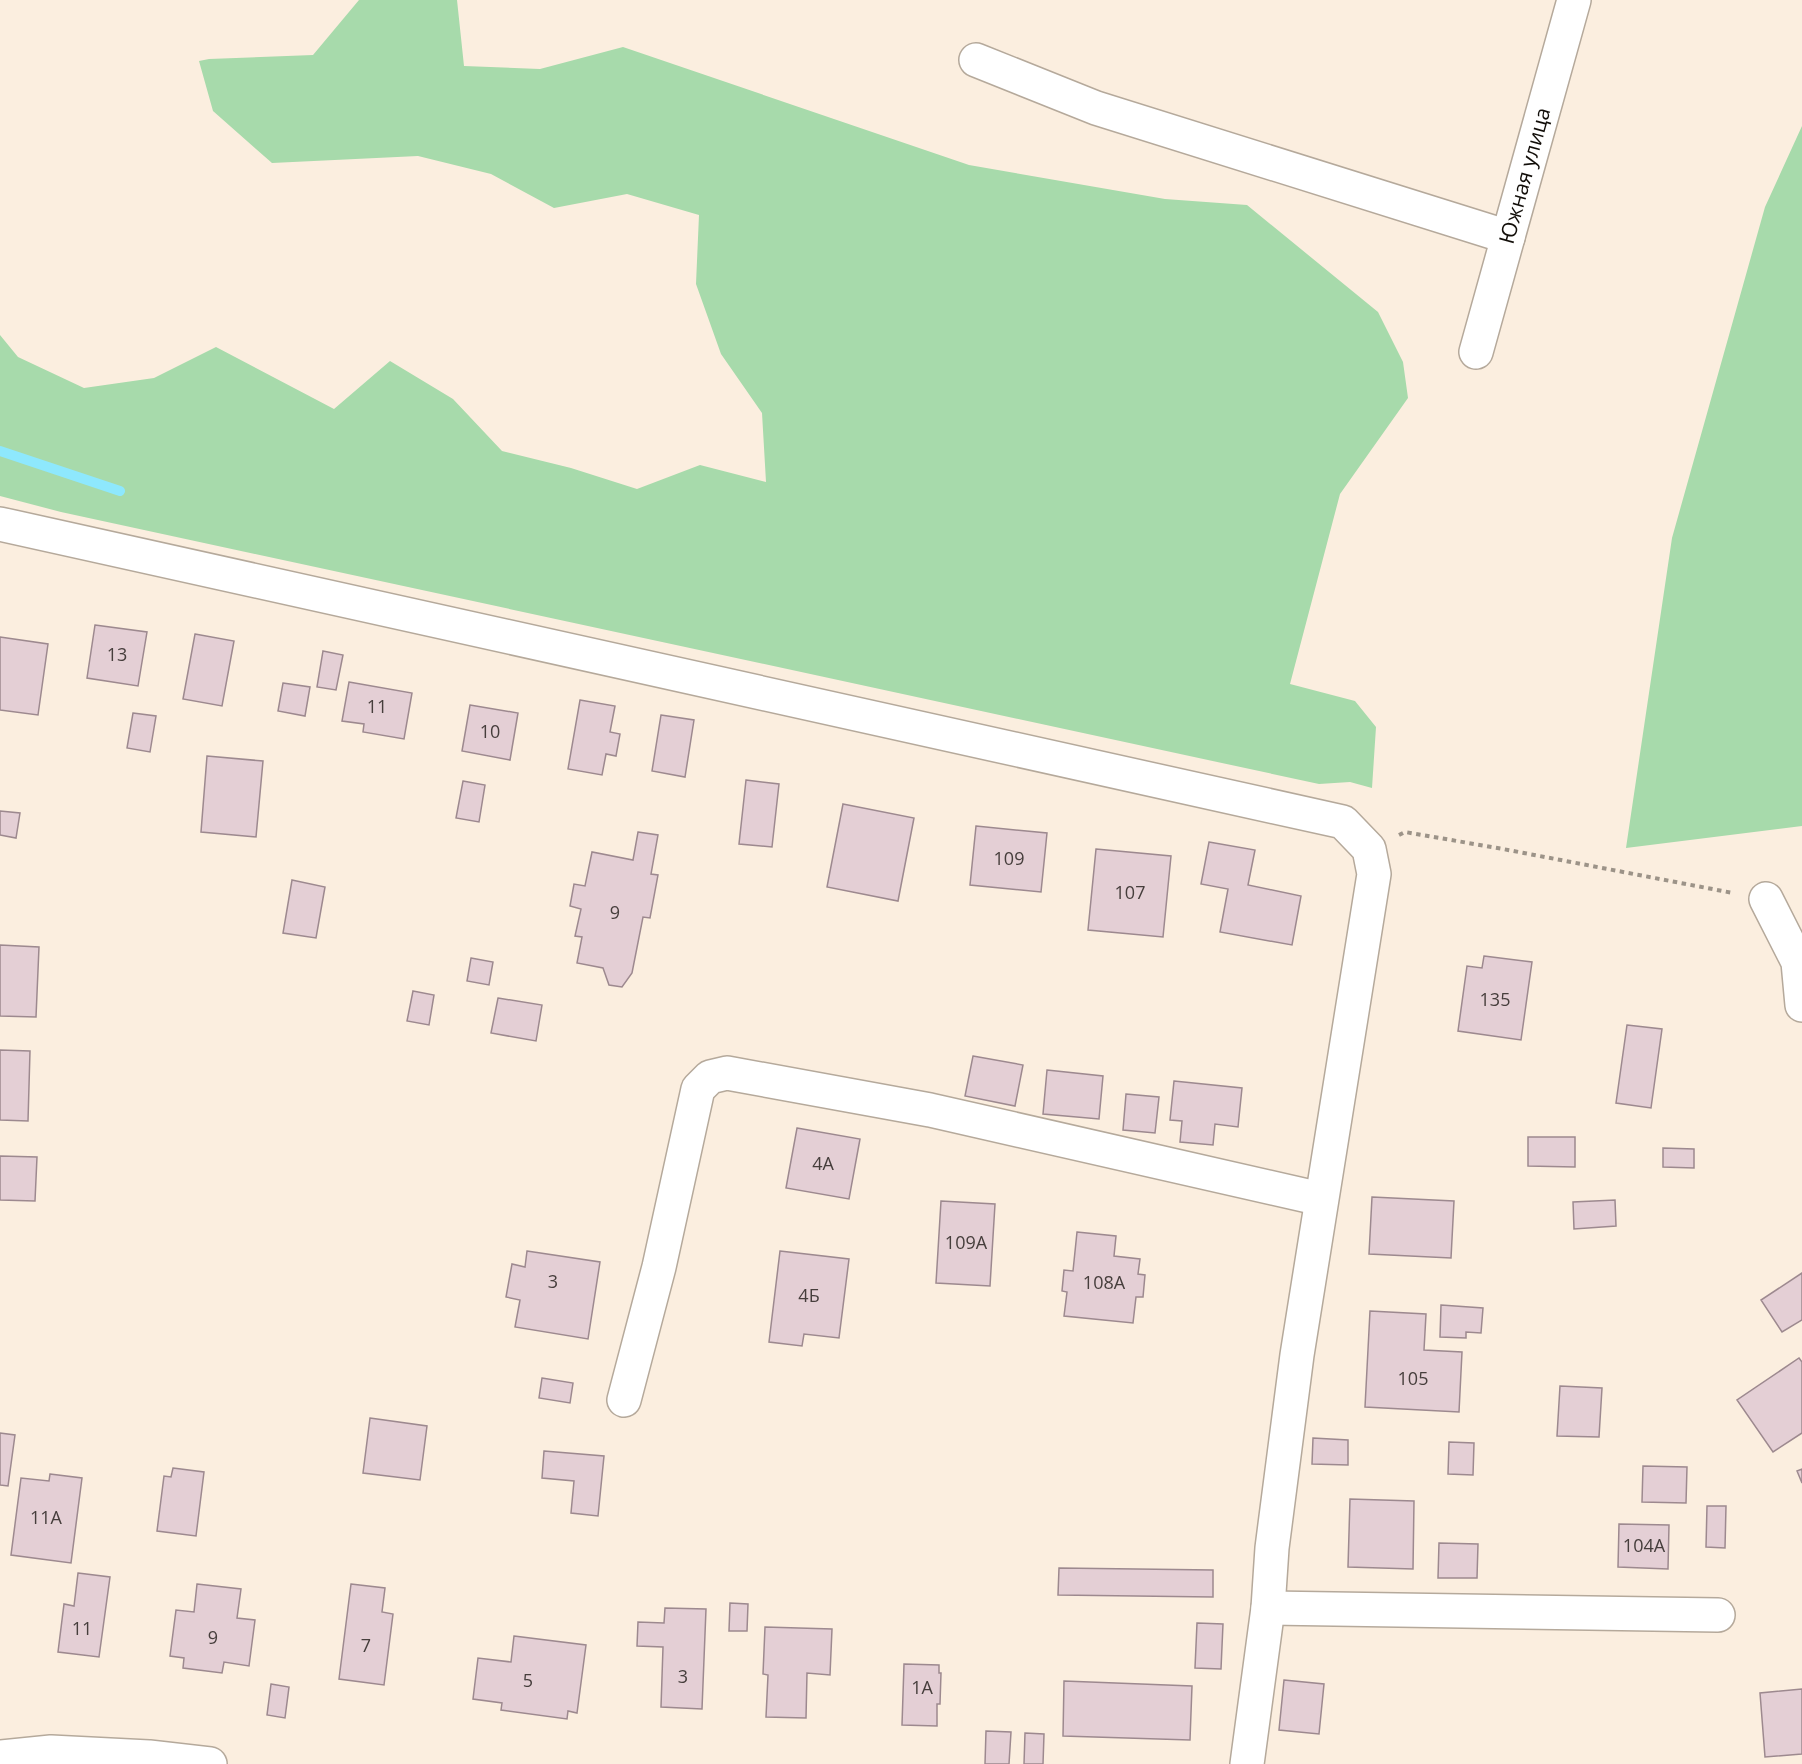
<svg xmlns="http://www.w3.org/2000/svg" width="1802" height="1764" viewBox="0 0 1802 1764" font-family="'Open Sans',sans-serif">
<rect width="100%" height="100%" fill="#fbeedf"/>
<path fill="#a7daab" d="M359,0H457L464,66L540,69L623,47L969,165L1165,199L1247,205L1378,312L1403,362L1408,398L1340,494L1290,684L1355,701L1376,727L1372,788L1350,782L1319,784L61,512L0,496V335L18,357L84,388L154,378L216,347L334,409L390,361L453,399L502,451L571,468L637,489L700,465L766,482L762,413L721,354L696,284L699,215L627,194L554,208L491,174L418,156L272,163L213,111L199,61L209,59L313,55Z
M1802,126V826L1626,848L1672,538L1765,207Z"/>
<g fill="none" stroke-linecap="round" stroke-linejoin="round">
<path stroke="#8ee8fd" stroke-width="10" d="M0,451L120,491"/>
</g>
<path fill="#e4cfd5" stroke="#9d898f" stroke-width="1.5" d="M95,625L147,632L138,686L87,678Z
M195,634L234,641L222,706L183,699Z
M0,637L48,644L38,715L0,710Z
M323,651L343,655L336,690L317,687Z
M349,682L412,693L404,739L363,732L364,724L342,721Z
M283,683L310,687L305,716L278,711Z
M580,700L615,706L610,732L620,734L616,756L606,754L602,775L568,769Z
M470,705L518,713L510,760L462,751Z
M133,713L156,716L150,752L127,748Z
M661,715L694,720L685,777L652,771Z
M207,756L263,761L256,837L201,832Z
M746,780L779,784L772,847L739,844Z
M463,781L485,785L479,822L456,818Z
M843,804L914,818L898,901L827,887Z
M0,811L20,813L16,838L0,835Z
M976,826L1047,833L1041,892L970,885Z
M638,832L658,835L651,874L658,875L650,918L643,917L632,973L622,987L609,985L603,968L577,963L582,937L575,936L581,909L570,906L574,884L585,886L592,852L633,860Z
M1209,842L1255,850L1248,885L1301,896L1292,945L1220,932L1228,889L1201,884Z
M1096,849L1171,856L1163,937L1088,930Z
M292,880L325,887L316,938L283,933Z
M0,945L39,947L36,1017L0,1016Z
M1484,956L1532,962L1521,1040L1458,1031L1467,966L1482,968Z
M471,958L493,962L489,985L467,981Z
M413,991L434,995L429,1025L407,1021Z
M498,998L542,1005L536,1041L491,1033Z
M1627,1025L1662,1029L1651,1108L1616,1103Z
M0,1050L30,1051L28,1121L0,1120Z
M973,1056L1023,1065L1015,1106L965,1096Z
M1047,1070L1103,1076L1099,1119L1043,1114Z
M1174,1081L1242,1088L1238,1127L1215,1124L1213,1145L1180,1142L1182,1121L1170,1120Z
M1126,1094L1159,1097L1155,1133L1123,1130Z
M797,1128L860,1139L849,1199L786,1188Z
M1528,1137H1575V1167L1528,1166Z
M1663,1148L1694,1149V1168L1663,1167Z
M0,1156L37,1157L35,1201L0,1200Z
M1372,1197L1454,1201L1451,1258L1369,1254Z
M1615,1200L1616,1226L1574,1229L1573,1202Z
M941,1201L995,1204L990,1286L936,1283Z
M1077,1232L1116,1236L1114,1256L1140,1259L1138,1274L1145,1275L1143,1297H1136L1133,1323L1064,1316L1067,1292L1062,1291L1064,1270L1073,1271Z
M527,1251L600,1262L588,1339L515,1327L520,1300L506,1297L512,1264L525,1267Z
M780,1251L849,1259L839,1338L804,1334L802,1346L769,1342Z
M1802,1273V1320L1782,1332L1761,1300Z
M1441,1305L1483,1308L1481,1333L1466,1332V1338L1440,1337Z
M1370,1311L1426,1314L1424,1350L1462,1352L1459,1412L1365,1407Z
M1799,1358L1802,1362V1433L1773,1452L1737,1400Z
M542,1378L573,1383L570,1403L539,1398Z
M1560,1386L1602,1388L1599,1437L1557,1436Z
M370,1418L427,1426L420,1480L363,1473Z
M0,1433L15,1435L8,1486L0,1485Z
M1313,1438L1348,1440V1465L1312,1464Z
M1449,1442L1474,1443L1473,1475L1448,1474Z
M544,1451L604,1456L598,1516L571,1513L574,1481L542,1478Z
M1643,1466L1687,1467L1686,1503L1642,1502Z
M173,1468L204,1472L196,1536L157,1531L164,1476L171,1477Z
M1802,1469V1483L1797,1471Z
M50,1474L82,1478L71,1563L11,1555L21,1478L49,1481Z
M1350,1499L1414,1501L1413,1569L1348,1567Z
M1707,1506H1726L1725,1548L1706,1547Z
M1619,1524L1669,1525L1668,1569L1618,1567Z
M1439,1543L1478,1544L1477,1578H1438Z
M1059,1568L1213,1570V1597L1058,1595Z
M78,1573L110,1577L99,1657L58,1652L64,1604L74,1606Z
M197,1584L241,1589L237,1618L255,1620L249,1666L224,1662L222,1673L183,1668L184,1658L170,1656L176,1610L194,1612Z
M351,1584L385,1588L382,1612L393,1614L384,1685L339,1679Z
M730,1603L748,1604L747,1631H729Z
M665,1608L706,1609L702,1709L661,1707L663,1647L637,1646L638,1622L664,1623Z
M1197,1623L1223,1624L1221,1669L1195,1668Z
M765,1627L832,1629L830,1675L807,1673L806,1718L766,1717L768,1675L763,1674Z
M514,1636L586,1645L577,1713L568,1711L567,1719L501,1710L502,1703L473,1699L478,1658L511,1662Z
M904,1664L939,1665V1673H941L940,1704H937V1726L902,1725Z
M1284,1680L1324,1684L1319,1734L1279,1730Z
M1064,1681L1192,1686L1190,1740L1063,1736Z
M271,1684L289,1687L285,1718L267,1715Z
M1802,1689V1754L1765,1757L1760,1693Z
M986,1731L1011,1732L1009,1764H985Z
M1025,1733L1044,1734L1043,1764H1024Z"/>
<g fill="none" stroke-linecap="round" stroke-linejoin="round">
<g stroke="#b5a99b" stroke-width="36">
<g id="minor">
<path d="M976,60L1096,108L1508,237"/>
<path id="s1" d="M1476,352L1574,0"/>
<path d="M0,524L1343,822L1369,849L1374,874L1297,1355L1272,1548L1268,1608L1247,1764"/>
<path d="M1766,899L1798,962L1802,1005"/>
<path d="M624,1400L659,1267L698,1089L710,1077L727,1073L930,1110L1321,1199"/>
<path d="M1268,1608L1718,1615"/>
<path d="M0,1757L51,1752L149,1757L210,1764"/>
</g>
</g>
<path stroke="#9c9388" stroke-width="4" stroke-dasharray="4.5 4.5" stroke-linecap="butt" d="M1399,835L1405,832L1503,849L1733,893"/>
<use href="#minor" stroke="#fff" stroke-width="33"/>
</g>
<g text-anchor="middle" stroke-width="4.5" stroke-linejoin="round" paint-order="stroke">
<g font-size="18" fill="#463e3c">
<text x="117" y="661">13</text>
<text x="377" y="713">11</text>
<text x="490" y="738">10</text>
<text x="1009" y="865">109</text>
<text x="1130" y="899">107</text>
<text x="615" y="919">9</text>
<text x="1495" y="1006">135</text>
<text x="823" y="1170">4А</text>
<text x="966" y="1249">109А</text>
<text x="553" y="1288">3</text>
<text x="1104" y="1289">108А</text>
<text x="809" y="1302">4Б</text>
<text x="1413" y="1385">105</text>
<text x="46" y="1524">11А</text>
<text x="1644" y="1552">104А</text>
<text x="82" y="1635">11</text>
<text x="213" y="1644">9</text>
<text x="366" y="1652">7</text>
<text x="683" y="1683">3</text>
<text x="528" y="1687">5</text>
<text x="922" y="1694">1А</text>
</g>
<g font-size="21" fill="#120e09" stroke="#fefefe">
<text dy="7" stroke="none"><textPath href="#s1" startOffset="183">Южная улица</textPath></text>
</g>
</g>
</svg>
